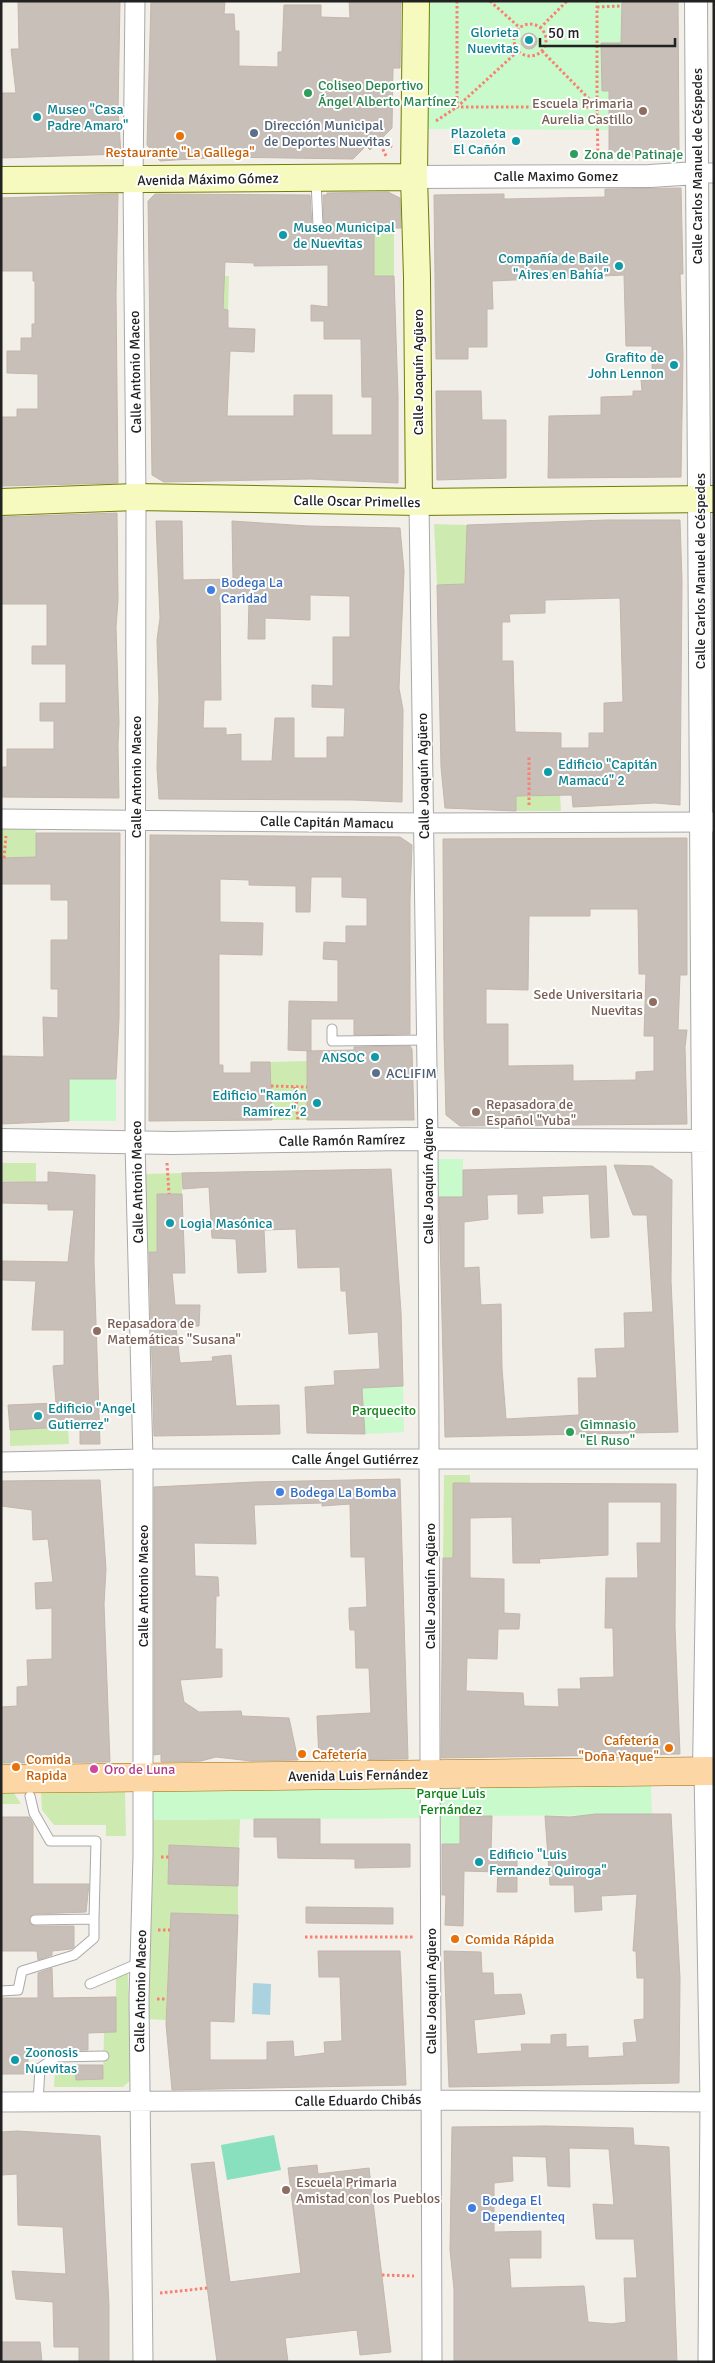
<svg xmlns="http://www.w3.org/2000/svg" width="715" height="2363" viewBox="0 0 715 2363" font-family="Signika,sans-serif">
<rect width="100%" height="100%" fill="#f2efe9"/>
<path fill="#cdebb0" d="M374,228H394V276H374Z
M224,276H229L228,310L200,308L224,284Z
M434,524L467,525L466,584L437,585Z
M515,733L536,795H560L561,811H516Z
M1,827H36V884H18V858L1,857Z
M307,1061V1120H272L270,1062Z
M1,1163H36V1182L1,1181Z
M182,1173V1194H157V1253H144V1174Z
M68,1427L69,1444L10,1446V1430Z
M444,1475H470V1483L453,1484V1558H443Z
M125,1792L126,1836H106V1825H54L42,1810L41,1793Z
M1,1793H14L21,1804H1Z
M240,1819L239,1848L169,1846L168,1884L238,1886V1915L171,1913L170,1952L235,1979L168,1976L166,2020L146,2019L148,1820Z
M128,1974L131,2080L123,2087H54L55,2069L75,2065L76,2080L103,2079L104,2033L116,2032V1975Z"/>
<path fill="#c8facc" d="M425,1H622L621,78L609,91L608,130L423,129Z
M69,1079H116V1121H69Z
M437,1159H463V1197H438Z
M403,1386L404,1432L365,1434L363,1388Z
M651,1782L652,1815L460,1816V1844H442L441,1818L148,1820L147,1785Z"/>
<path fill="#88e0be" d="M274,2135L281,2170L227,2180L221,2145Z"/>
<path fill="#aad3df" d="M253,1983L271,1984L270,2015L252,2014Z"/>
<path fill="#c7bfb8" stroke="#c4b6ab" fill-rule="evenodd" d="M18,1H120L118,110L121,154L1,158V93H16L11,49H19Z
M151,1H225L224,14H234L235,31H239V66L278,67V52H282L284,5H321V17L350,18L349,1H401L400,68H393L392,128L370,150L366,146L353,159L222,157L160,161L147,145Z
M622,1H678L679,156L625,157V152H609V91H602L601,43H621Z
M521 41a8 8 0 1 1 16 0a8 8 0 1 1-16 0Z
M681,188L683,274H680L683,354L681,477L548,478L549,416L601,415V397L633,396V391H642L641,380H652V346H626L624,275L492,281L493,309H487V347H468V359H436L434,195L504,194V199L605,197V189Z
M388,192L400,198L401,228H374V276H394L398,397V483L311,479L164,482L152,475L148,201L155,194L310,195L312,226L318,231L324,227L323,195H327V193ZM225,262L254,263V266L328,265V307L311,305V321H324V339H361L362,397H372V435H332V395H294V416H227L230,351L254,352L255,329L228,328V310L223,309Z
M118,194L116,295L118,483L1,486V417H17V409H38V374L7,373V351H21V338H32V324H35V281H33V271H1V198Z
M436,391H481L482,420H506V478L437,480Z
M117,513L118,600L116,627L119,723L118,744L119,798L1,797V767H7V749H54V721H40V703H66V664H32V646H47V604H1V517Z
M607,520H680L682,581L680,805L655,803L573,807L572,795L516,796V811L445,808L441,767L437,585L465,584L467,525ZM620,598L623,702L604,703V733H589V748H561V733L515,732L513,661H502V622H510L509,614L545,613V600Z
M156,521H182L183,580L233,579L232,521L308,526L400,528L404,571L399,688L403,710L402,802L354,800L159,799L157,768L159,699L157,640L160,618ZM310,595L350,596V637H333V686L312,685V707L345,708L344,737H327V758H294V718H275L272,761H241V734L226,735V728H203L204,700H221L220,599L249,601L248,639H265V618L310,620Z
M36,833H120L119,1019L116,1079H69V1121L1,1124V1056L44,1057L43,1017L58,1018V989H51V940H68V900H51V884H1V858L36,857Z
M150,835L400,837L412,845L410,898V1034L354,1035V1019H311V1051L288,1050L289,1001L338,1002V960L323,959L324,942L346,943V926H367V898L342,897V877H311L310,912H296V886L249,885V880L220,879V922L263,923L262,955L219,954V1065H223V1073H251V1062H270L272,1120L149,1121Z
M687,838V975H680L678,1030H687L685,1047L687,1124L460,1126L446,1115L444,1038L443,839ZM590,909H638L639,974H646L644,1036H654V1071L636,1072V1080L573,1081V1065L508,1066V1024H486V989L528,990L529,916H590Z
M410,1046L412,1049L414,1120H307V1051L354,1050V1047Z
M614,1165L652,1166L672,1180L671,1281L678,1432L445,1437L439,1197H463V1170L606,1166L609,1237L591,1238L589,1194L542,1196L543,1213L518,1214V1194L487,1195L488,1219L464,1222V1268L479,1267L481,1305L501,1304L502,1368L506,1419L579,1415L578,1378H597L595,1349L625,1348L624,1313L653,1312L647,1215H633Z
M391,1169L401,1312L403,1386L362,1388L365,1434L307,1433L305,1387L335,1385L334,1371L380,1369L378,1332L349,1334L346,1291H341L340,1267L298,1268L296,1229L264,1230L266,1272L238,1273L236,1239L212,1238L209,1187L183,1189L182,1173Z
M48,1172L95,1175L94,1262L100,1444H80V1426L10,1430L8,1405L56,1403L53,1366L64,1365V1330H32L36,1281L2,1280L1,1261L68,1262L74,1210H48V1204L1,1203V1182H48Z
M157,1194H182L185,1273H172L175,1305H200L199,1326L176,1327L180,1363L213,1361L212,1357L231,1355L236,1406L279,1405L280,1434L154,1436L149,1252H157Z
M400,1479L408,1759L319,1760L317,1716L371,1713L369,1668H356L355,1630H350L349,1618V1608L367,1607L365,1557H351L350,1504L322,1506V1503L254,1505L256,1544L194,1543L195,1576L218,1577L219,1596H216L215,1649H222V1677L180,1680L184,1702L199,1712L241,1711L242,1716L289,1718L298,1760L251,1761L216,1757L201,1761L161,1762V1754L154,1755V1487L254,1482Z
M100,1480L106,1569L104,1604L110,1762L1,1763V1707L17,1706V1687L28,1686L27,1660L52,1659V1608L36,1609L35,1583L53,1582L48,1539L33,1540L32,1510L1,1506V1481Z
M453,1483L676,1484L675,1627L680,1754L441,1758L443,1558H453ZM608,1502H661V1543H637L638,1578H606L605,1628H613L614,1677L580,1678L581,1689H558L559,1707L524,1706L523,1693L466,1691L467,1658L497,1659L498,1629H519L520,1614L504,1613V1579L470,1578V1518L512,1517L513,1563H540L539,1559L608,1555Z
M596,1814H671L680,1978L679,2083L449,2087L444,1951L481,1952L482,1973H493L494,1995L521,1994L525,2014L474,2020L477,2054L522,2051L521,2044H551V2035L566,2034V2047L588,2046V2058L624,2056L623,2043L637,2042L634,2020L644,2019V1978H637L636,1951H633L637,1894L601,1896L602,1910L575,1912L574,1885H550L545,1816L570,1817Z
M460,1816H492L491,1852H517V1892H497L498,1872L464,1871L463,1926L445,1925L446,1895H442V1844H460Z
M1,1817H29L33,1824V1884H89L86,1912L35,1914L29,1917L30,1924L35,1926H74V1947L71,1949L52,1951V1955L38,1960L37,1951H1Z
M254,1819H320V1844H410V1867L355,1868V1859L278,1858L277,1837H254Z
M169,1845L239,1848L238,1886L168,1884Z
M306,1907L393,1908V1924L306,1923Z
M171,1913L238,1915L234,2022L210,2021V2060H267V2042L293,2041L294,2057L325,2053L324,2042L342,2041L340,1977H319L318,1951H400L406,2085L172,2090L166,2024Z
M52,1968L53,1998L116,1997V2032L88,2033V2050L28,2051V2074H1V1998H38V1973Z
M75,2065H103V2079L76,2080Z
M545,2126L633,2128L634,2145L669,2147L677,2362H454V2289L450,2250L452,2127ZM569,2148L609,2149L614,2205L593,2204L596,2239H634L637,2278H624L626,2322L612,2324L588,2322L584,2286L511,2288L509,2258H541V2231L494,2232V2183L513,2181L512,2156L546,2157L548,2186L570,2187Z
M17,2131L100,2136L109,2305V2362H79V2347H54L53,2302L16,2299L12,2271L66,2274L63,2227L18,2225L17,2174L1,2175V2132Z
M214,2162L230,2282L301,2273L288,2168L317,2165L318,2174L369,2168L391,2352L360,2355L357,2330L285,2338L288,2362H217L191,2164Z
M1,2342H40L42,2362H1Z"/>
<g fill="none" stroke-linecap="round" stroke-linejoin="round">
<g stroke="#a9a9a9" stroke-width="11">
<path id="service" d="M316,181L318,225
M332,1029V1041L427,1040
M30,1796L34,1813L50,1841H96L94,1919L35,1920
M90,1984L139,1963
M1,1991L18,1990L22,1971L74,1955L94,1938V1919
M38,2102L40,2068L56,2057L104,2056"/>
</g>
<g stroke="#a9a9a9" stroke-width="21">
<path id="minor" d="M135,1L133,180L136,497L135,1143L143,1459V1856L139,1998L143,2362
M697,173H714
M419,502L428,1140L432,2362
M1,819L424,823L714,822
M1,1462L143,1459H709
M704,1771L710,2102L708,2362
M1,2102L432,2100L714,2102"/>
</g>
<g stroke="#a9a9a9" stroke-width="24">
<path id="tertiary" d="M696,1L703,1141L709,1459L704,1771
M414,177L650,176L697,173
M1,1140L172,1143L405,1139L714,1141"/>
</g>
<g stroke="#707d05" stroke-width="28">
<path id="secondary" d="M416,1L414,177L417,277L419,502
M1,180L414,177
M1,502L136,497L419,502L714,499"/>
</g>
<g stroke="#a06b00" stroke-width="29">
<path id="primary" d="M1,1779L714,1771"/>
</g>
<path stroke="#fa8072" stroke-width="3" stroke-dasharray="2.5 2.5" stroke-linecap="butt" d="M457,1V107H597V1
M490,1L520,28
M597,7L621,6
M514 40a16 16 0 1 1 32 0a16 16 0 1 1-32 0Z
M540,28L567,1
M542,51L597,107L598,158
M436,121L457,107L518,51
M386,156L379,141L392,147
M529,805V756
M4,858L6,836
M271,1086L307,1087
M295,1087L298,1121
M167,1163L169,1194
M161,1857H169
M158,1930H170
M305,1937H414
M157,1999H167
M382,2275L414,2276
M160,2293L208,2288"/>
<use href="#service" stroke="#fff" stroke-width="9"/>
<use href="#minor" stroke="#fff" stroke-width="19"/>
<use href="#tertiary" stroke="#fff" stroke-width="22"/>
<use href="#secondary" stroke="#f7fabf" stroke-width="26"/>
<use href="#primary" stroke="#fcd6a4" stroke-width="28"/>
</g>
<g fill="#0f9aa8" stroke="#fff" stroke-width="2">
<circle cx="529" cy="40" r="5"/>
<circle cx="37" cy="117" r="5"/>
<circle cx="516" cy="141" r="5"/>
<circle cx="283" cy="235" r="5"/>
<circle cx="619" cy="266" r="5"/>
<circle cx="674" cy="365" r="5"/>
<circle cx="548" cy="772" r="5"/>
<circle cx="375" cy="1057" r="5"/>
<circle cx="317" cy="1103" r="5"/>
<circle cx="170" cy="1223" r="5"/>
<circle cx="38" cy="1416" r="5"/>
<circle cx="479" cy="1862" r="5"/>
<circle cx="15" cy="2060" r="5"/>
</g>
<g fill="#2e9e5b" stroke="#fff" stroke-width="2">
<circle cx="308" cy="93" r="5"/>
<circle cx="574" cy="154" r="5"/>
<circle cx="570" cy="1432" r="5"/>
</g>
<g fill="#8d6e63" stroke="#fff" stroke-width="2">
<circle cx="643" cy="111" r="5"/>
<circle cx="653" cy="1002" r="5"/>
<circle cx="476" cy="1112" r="5"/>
<circle cx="97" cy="1331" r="5"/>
<circle cx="286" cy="2190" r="5"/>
</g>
<g fill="#5c6f8a" stroke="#fff" stroke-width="2">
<circle cx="254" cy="133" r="5"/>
<circle cx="376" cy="1073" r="5"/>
</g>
<g fill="#e8710a" stroke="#fff" stroke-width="2">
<circle cx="180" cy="136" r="5"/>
<circle cx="669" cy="1748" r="5"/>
<circle cx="302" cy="1754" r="5"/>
<circle cx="16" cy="1767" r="5"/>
<circle cx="455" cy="1939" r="5"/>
</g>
<g fill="#3f7fe0" stroke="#fff" stroke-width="2">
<circle cx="211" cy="590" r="5"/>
<circle cx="280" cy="1492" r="5"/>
<circle cx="472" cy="2208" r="5"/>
</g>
<circle fill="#d1479c" stroke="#fff" stroke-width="2" cx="94" cy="1769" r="5"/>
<g text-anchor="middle" stroke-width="4" stroke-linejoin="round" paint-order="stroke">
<g font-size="14" fill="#0d838f" stroke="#fff" text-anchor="start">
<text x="519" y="37" text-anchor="end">Glorieta<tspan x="519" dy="16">Nuevitas</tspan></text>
<text x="47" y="114">Museo "Casa<tspan x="47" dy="16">Padre Amaro"</tspan></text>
<text x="506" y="138" text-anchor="end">Plazoleta<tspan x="506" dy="16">El Cañón</tspan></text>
<text x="293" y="232">Museo Municipal<tspan x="293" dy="16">de Nuevitas</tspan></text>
<text x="609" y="263" text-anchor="end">Compañía de Baile<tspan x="609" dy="16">"Aires en Bahía"</tspan></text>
<text x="664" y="362" text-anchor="end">Grafito de<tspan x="664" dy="16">John Lennon</tspan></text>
<text x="558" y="769">Edificio "Capitán<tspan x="558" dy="16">Mamacú" 2</tspan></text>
<text x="365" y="1062" text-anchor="end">ANSOC</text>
<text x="307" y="1100" text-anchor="end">Edificio "Ramón<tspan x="307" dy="16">Ramírez" 2</tspan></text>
<text x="180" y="1228">Logia Masónica</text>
<text x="48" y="1413">Edificio "Angel<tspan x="48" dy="16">Gutierrez"</tspan></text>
<text x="489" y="1859">Edificio "Luis<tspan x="489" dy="16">Fernandez Quiroga"</tspan></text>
<text x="25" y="2057">Zoonosis<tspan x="25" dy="16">Nuevitas</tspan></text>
</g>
<g font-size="14" fill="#27864d" stroke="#fff" text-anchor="start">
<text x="318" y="90">Coliseo Deportivo<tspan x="318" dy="16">Ángel Alberto Martínez</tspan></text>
<text x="584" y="159">Zona de Patinaje</text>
<text x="580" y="1429">Gimnasio<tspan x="580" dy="16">"El Ruso"</tspan></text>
</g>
<g font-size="14" fill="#785e54" stroke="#fff" text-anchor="start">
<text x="633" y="108" text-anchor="end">Escuela Primaria<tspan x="633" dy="16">Aurelia Castillo</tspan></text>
<text x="643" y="999" text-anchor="end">Sede Universitaria<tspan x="643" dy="16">Nuevitas</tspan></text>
<text x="486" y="1109">Repasadora de<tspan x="486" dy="16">Español "Yuba"</tspan></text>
<text x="107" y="1328">Repasadora de<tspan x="107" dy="16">Matemáticas "Susana"</tspan></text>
<text x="296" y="2187">Escuela Primaria<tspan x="296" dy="16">Amistad con los Pueblos</tspan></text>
</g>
<g font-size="14" fill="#4e5e75" stroke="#fff" text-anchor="start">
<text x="264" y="130">Dirección Municipal<tspan x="264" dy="16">de Deportes Nuevitas</tspan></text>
<text x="386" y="1078">ACLIFIM</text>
</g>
<g font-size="14" fill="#c56008" stroke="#fff" text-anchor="start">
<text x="180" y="157" text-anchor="middle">Restaurante "La Gallega"</text>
<text x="659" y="1745" text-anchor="end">Cafetería<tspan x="659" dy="16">"Doña Yaque"</tspan></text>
<text x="312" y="1759">Cafetería</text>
<text x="26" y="1764">Comida<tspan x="26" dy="16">Rapida</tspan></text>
<text x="465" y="1944">Comida Rápida</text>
</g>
<g font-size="14" fill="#222" stroke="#fff">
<text transform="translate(697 166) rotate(-90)" y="5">Calle Carlos Manuel de Céspedes</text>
<text x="556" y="181">Calle Maximo Gomez</text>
<text transform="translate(208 179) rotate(-1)" y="5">Avenida Máximo Gómez</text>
<text transform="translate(135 372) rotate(-91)" y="5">Calle Antonio Maceo</text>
<text transform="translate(418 372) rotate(-90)" y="5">Calle Joaquín Agüero</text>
<text transform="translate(357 501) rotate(1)" y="5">Calle Oscar Primelles</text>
<text transform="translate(700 571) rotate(-90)" y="5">Calle Carlos Manuel de Céspedes</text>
<text transform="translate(423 776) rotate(-91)" y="5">Calle Joaquín Agüero</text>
<text transform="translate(136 777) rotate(-90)" y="5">Calle Antonio Maceo</text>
<text transform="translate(327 822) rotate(1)" y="5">Calle Capitán Mamacu</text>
<text transform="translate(342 1140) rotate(-1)" y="5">Calle Ramón Ramírez</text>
<text transform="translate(428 1181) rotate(-90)" y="5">Calle Joaquín Agüero</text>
<text transform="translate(137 1182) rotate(-91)" y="5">Calle Antonio Maceo</text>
<text x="355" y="1464">Calle Ángel Gutiérrez</text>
<text transform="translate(143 1586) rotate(-90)" y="5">Calle Antonio Maceo</text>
<text transform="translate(430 1586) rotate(-90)" y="5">Calle Joaquín Agüero</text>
<text transform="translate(358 1775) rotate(-1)" y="5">Avenida Luis Fernández</text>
<text transform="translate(140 1991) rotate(-89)" y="5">Calle Antonio Maceo</text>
<text transform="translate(431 1991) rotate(-90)" y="5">Calle Joaquín Agüero</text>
<text transform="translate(358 2100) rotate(-1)" y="5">Calle Eduardo Chibás</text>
</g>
<g font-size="14" fill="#366cbe" stroke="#fff" text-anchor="start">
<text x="221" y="587">Bodega La<tspan x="221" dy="16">Caridad</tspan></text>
<text x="290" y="1497">Bodega La Bomba</text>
<text x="482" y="2205">Bodega El<tspan x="482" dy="16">Dependienteq</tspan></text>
</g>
<g font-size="14" fill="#0c8416" stroke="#fff">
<text x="384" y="1415">Parquecito</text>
<text x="451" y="1798">Parque Luis<tspan x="451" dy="16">Fernández</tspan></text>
</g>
<g font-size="14" fill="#b23c85" stroke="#fff" text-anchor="start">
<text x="104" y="1774">Oro de Luna</text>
</g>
</g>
<rect width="715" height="2363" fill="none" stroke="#222222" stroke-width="5"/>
<path d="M540 38v8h135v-8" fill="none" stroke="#222222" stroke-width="2.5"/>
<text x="548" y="38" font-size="15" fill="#222222" stroke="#ffffff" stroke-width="4" paint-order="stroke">50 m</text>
</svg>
